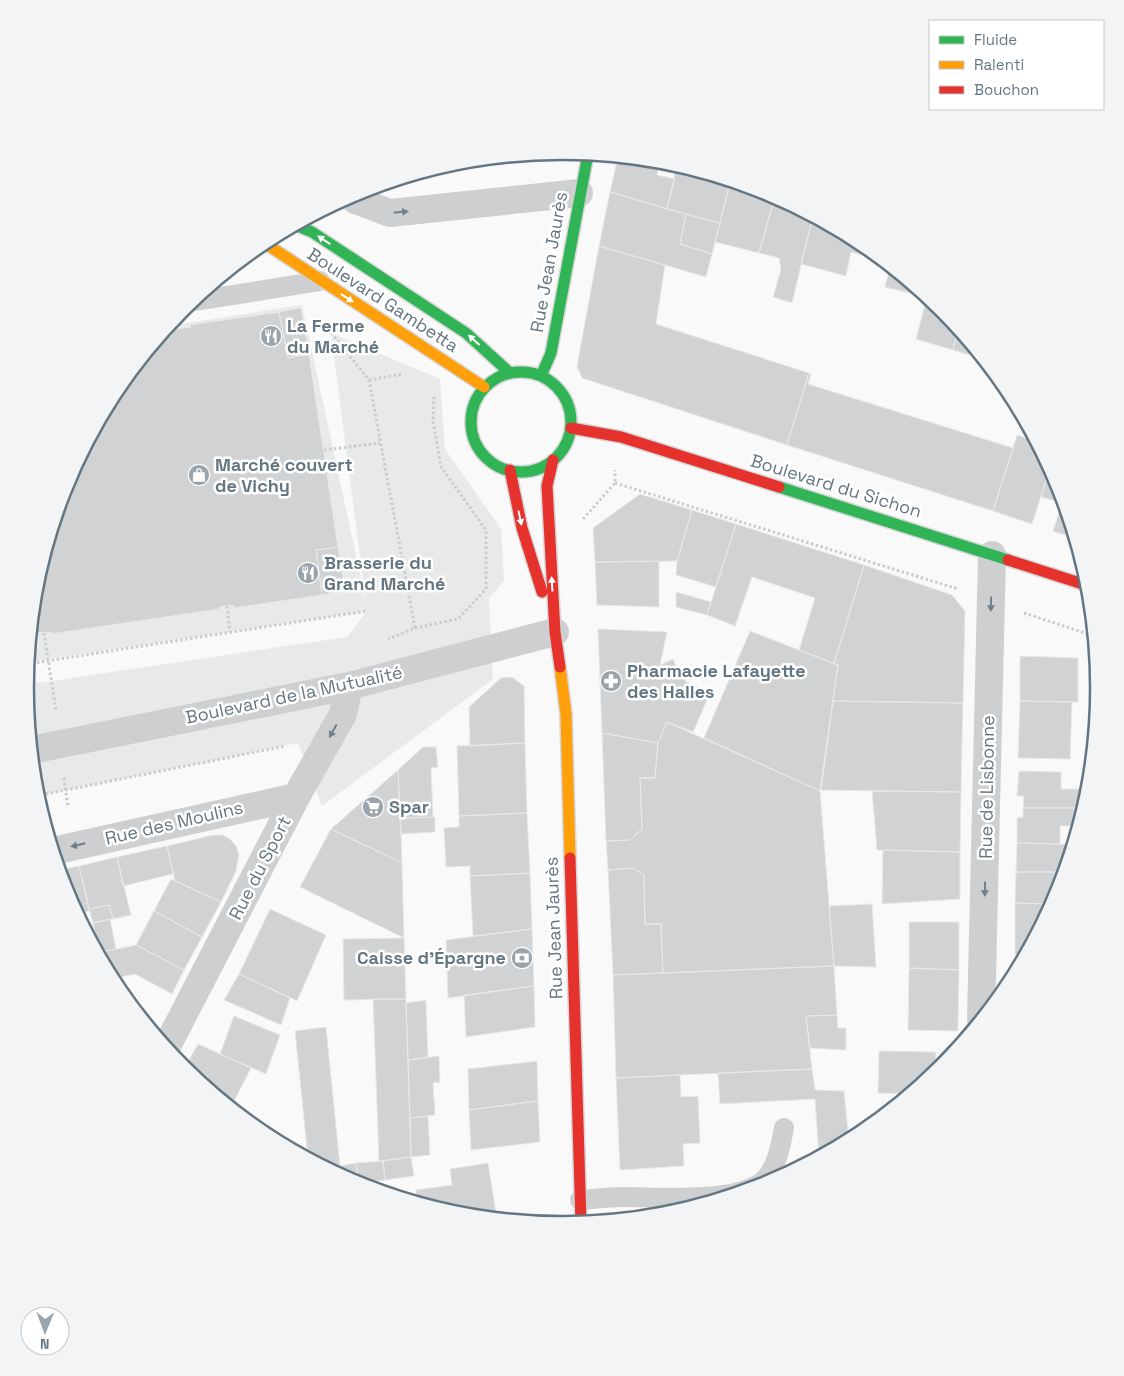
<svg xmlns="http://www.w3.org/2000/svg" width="1124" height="1376" viewBox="0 0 1124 1376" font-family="'Space Grotesk',sans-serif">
<rect width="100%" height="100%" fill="#f9f9f9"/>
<path fill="#e8e9e9" d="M302,305L366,602L331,333L440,379L445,449L501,529L504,581L489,598L493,679L322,806L298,743L36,796L25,685L347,637L367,611L28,662L35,583L66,482L116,389L168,326Z"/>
<path fill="#d0d2d3" stroke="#e8e8e8" d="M531,154L525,160L483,166L482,159Z
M618,157L660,161L657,175L675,179L667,209L610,192Z
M482,159L483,166L399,179L458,161Z
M676,169L730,183L720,223L667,209Z
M730,183L775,196L759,253L715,242Z
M610,192L686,214L680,244L712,254L706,277L599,246Z
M775,196L813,216L792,303L773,297L781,269L779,258L759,253Z
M686,214L720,223L712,254L680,244Z
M813,216L861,242L870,249L868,257L851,252L846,276L801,264Z
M599,246L665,265L656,324L809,373L787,445L582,378L577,366Z
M890,266L927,296V297L885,287Z
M927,297L942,308L958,329L953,350L916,339Z
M301,308L309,354L288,358L279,312Z
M279,312L288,358L309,354L338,547L316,550L322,595L234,608L233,605L219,607V609L51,634V632L37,633V636L30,637L35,583L66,482L116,389L166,329L176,327V329L191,327L190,325Z
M958,329L983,359L953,350Z
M809,373L811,374L808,384L1013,448L993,511L787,445Z
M1017,435L1036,441L1050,468L1032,524L993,511Z
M1050,468L1058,483L1075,538L1053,531L1062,503L1041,497Z
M640,494L692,510L677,561L595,562L593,528Z
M692,510L736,524L716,587L676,575L677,561Z
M736,524L864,565L834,664L799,650L815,598L752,577L735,626L707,615Z
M338,547L345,591L322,595L316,550Z
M659,561V607L597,605L595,562Z
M864,565L952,595L965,611L963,703L833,701L838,665L834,664Z
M676,592L711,602L707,615L676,607Z
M598,629L667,632L660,665L673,659L678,671L687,677L685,681L710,693L693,732L667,722L658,743L602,733Z
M750,631L838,665L820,791L704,738Z
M1020,656L1078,658V702L1020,701Z
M512,677L524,686L525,743L470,746L469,707L501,678Z
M833,701L963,703L961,792L821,790Z
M1020,701L1072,702L1070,759L1018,758Z
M667,722L820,791L834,966L663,973L661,924H645L644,875L633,868L608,870L606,841L630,840L642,829L640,778H655L658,743Z
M602,733L658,743L655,778H640L642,829L630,840L606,841Z
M525,743L527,813L459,816L457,746Z
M423,747H436L438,767L431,768L433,817L400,818L398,770Z
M398,770L401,834L402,863L331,829Z
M1019,771L1061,772V789H1080L1079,808H1023L1024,796H1017Z
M872,791L961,792L960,852L877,850Z
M1023,808H1079V826H1060V844L1017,843V818L1023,817Z
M527,813L530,873L470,876V866L446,867L444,828L459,827V816Z
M435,817V832L401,834L400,818Z
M331,829L402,863L404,938L300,887Z
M213,835H222L230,839L236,846L239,855L236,871L221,902L175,881L167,846Z
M1017,843L1060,844H1073L1065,872H1016Z
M167,846L173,874L123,886L117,857Z
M883,850L960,852V899L882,904Z
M117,857L131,915L113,919L109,905L89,909L79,866Z
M79,866L90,911L77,914L66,893L59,870Z
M633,868L644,875L645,924H661L663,973L613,975L608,870Z
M1016,872H1065L1052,904L1015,903Z
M530,873L532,929L473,936L470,876Z
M171,879L221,902L202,937L154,911Z
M1015,903L1052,904L1025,956L1015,955Z
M872,904L876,967L834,966L829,906Z
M109,905L113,919L93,923L89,909Z
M270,909L326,935L297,1001L239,974Z
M154,911L202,937L184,970L136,945Z
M110,919L116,949L99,952L93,923Z
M909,922H959V970L909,968Z
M532,929L534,986L448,998L446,940Z
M404,938L406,999L344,1000L343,939Z
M136,945L184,970L172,994L135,974L111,979L97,953Z
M834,966L837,1015L806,1016L812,1069L616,1078L613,975Z
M909,968L959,970L958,1031L908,1030Z
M239,974L290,998L281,1025L224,1000Z
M534,986L535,1027L466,1037L464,995Z
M373,999H406L411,1157L379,1161Z
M426,1000L428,1057L408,1060L406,1003Z
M837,1015L838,1028H846V1050L810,1048L806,1016Z
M234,1016L280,1035L266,1074L220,1054Z
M326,1027L340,1166L325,1167L308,1158L295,1031Z
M198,1044L251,1068L231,1107L184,1069Z
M879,1051L936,1052L935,1073L910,1094L878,1093Z
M439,1056L440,1082L433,1083L435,1115L410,1118L408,1060Z
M537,1061L538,1101L469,1110L468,1069Z
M812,1069L815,1090L844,1091L849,1141L819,1156L815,1099L720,1104L718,1073Z
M680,1075L681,1097L698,1096L700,1143L683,1144L684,1166L620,1170L616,1078Z
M538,1101L540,1142L471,1150L469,1110Z
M428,1116L430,1155L411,1157L410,1118Z
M411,1157L414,1176L385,1180L383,1161Z
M383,1161L385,1180L359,1184L356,1163Z
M356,1163L359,1185L325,1167L340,1166Z
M488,1163L497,1219L457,1215L417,1203L416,1190L452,1185L450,1169Z
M542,1214L543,1223L502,1219Z
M669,1214L666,1215L622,1219V1217Z"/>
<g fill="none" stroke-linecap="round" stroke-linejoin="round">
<g stroke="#d5d6d7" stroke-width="14">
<path id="fast" d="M295,225L312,232L466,333L510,373
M471 422a50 50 0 1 1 100 0a50 50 0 1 1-100 0Z
M541,376L551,353L588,154
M779,487L1008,560"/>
</g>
<g stroke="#d5d6d7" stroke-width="14">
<path id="slow" d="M263,242L484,387
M560,667L566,714L570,858"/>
</g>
<g stroke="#d5d6d7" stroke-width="14">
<path id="jam" d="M571,428L621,437L779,487
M553,460L547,486L555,632L560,667
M510,470L522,528L542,592
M1008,560L1089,586
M570,858L581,1223"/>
</g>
<path stroke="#cbcccd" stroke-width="3" stroke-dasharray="2.5 2.5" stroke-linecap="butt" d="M325,325L369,380L415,628L388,639
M369,380L403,374
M324,450L380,443
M615,483L958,589
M583,519L615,483V470
M227,606L230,632
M1024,613L1094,636
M415,628L458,619L486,589V530L441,467L433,421L434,395
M44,633L56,710
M27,664L367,611
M64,778L68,807
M36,796L286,746"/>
<path stroke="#cecfd0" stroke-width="20" d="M189,302L320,281
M580,1200C594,1199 609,1197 623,1197C658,1197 740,1204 765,1179C777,1167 781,1144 784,1128"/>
<path stroke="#cecfd0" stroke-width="28" d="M352,195L355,200L390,213L579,193
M31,750L349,686L555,632
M53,851L296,797
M981,1019L992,555
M166,1048L296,797L343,714L349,686"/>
<use href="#fast" stroke="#30b455" stroke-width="11"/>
<use href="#slow" stroke="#ff9f0a" stroke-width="11"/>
<use href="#jam" stroke="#e5322d" stroke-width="11"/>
</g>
<defs><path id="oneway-solid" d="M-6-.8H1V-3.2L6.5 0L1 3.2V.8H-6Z" transform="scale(1.25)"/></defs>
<g fill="#707f8b">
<use href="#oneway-solid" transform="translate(401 212) rotate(-6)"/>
<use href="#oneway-solid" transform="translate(991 604) rotate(91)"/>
<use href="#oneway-solid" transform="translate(333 731) rotate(119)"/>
<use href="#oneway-solid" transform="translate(78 845) rotate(167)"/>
<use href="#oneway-solid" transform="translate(985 889) rotate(91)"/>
</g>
<g fill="#fff">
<use href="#oneway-solid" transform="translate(324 240) rotate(-147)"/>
<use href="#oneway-solid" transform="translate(347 298) rotate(33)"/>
<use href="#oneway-solid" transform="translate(474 340) rotate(-138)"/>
<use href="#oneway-solid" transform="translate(520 518) rotate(78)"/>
<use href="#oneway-solid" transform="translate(552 584) rotate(-93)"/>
</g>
<defs>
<g id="restaurant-disc" transform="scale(1.125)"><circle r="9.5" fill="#99a4ac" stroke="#fff"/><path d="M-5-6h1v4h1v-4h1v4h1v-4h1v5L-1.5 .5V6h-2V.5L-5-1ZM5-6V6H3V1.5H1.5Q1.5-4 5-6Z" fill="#fff"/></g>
<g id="shop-disc" transform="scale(1.125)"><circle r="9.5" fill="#99a4ac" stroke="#fff"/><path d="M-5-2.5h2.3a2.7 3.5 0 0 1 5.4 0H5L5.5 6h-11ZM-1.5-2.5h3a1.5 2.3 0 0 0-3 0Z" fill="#fff"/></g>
<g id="pharmacy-disc" transform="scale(1.125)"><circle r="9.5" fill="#99a4ac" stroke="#fff"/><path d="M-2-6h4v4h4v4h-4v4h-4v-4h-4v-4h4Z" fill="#fff"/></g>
<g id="supermarket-disc" transform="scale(1.125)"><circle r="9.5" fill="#99a4ac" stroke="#fff"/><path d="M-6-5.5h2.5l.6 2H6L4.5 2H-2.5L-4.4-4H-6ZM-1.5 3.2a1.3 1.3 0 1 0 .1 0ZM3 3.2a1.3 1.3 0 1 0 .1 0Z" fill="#fff"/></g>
<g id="bank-disc" transform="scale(1.125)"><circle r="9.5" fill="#99a4ac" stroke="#fff"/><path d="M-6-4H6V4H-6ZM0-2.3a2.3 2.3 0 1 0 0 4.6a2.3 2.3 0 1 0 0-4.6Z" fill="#fff"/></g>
</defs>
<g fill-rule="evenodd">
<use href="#restaurant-disc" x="271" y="336"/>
<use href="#shop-disc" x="199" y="475"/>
<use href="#restaurant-disc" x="308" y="573"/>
<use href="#pharmacy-disc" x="611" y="681"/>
<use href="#supermarket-disc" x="373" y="807"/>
<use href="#bank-disc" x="522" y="958"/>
</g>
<g text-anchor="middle" stroke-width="5" stroke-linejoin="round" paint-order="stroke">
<g font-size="18" fill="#657683" stroke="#fff">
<text transform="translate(549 262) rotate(-80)" y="6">Rue Jean Jaurès</text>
<text transform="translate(383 300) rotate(33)" y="6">Boulevard Gambetta</text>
<text transform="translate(836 486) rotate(17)" y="6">Boulevard du Sichon</text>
<text transform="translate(294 695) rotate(-12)" y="6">Boulevard de la Mutualité</text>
<text transform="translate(987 787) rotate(-89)" y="6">Rue de Lisbonne</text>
<text transform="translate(174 823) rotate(-13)" y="6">Rue des Moulins</text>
<text transform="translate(260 868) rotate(-63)" y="6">Rue du Sport</text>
<text transform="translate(554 928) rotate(-92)" y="6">Rue Jean Jaurès</text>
</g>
<g font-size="18" font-weight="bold" fill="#657683" stroke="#fff" text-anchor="start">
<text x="287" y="332">La Ferme<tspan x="287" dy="21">du Marché</tspan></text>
<text x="215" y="471">Marché couvert<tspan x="215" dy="21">de Vichy</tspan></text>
<text x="324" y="569">Brasserie du<tspan x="324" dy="21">Grand Marché</tspan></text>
<text x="627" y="677">Pharmacie Lafayette<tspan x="627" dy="21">des Halles</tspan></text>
<text x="389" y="813">Spar</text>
<text x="506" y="964" text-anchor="end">Caisse d'Épargne</text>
</g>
</g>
<path d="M0 0H1124V1376H0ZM34 688a528 528 0 1 1 1056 0a528 528 0 1 1-1056 0Z" fill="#f3f4f5" fill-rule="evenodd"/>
<path fill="none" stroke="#657683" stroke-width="2.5" d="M34 688a528 528 0 1 1 1056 0a528 528 0 1 1-1056 0Z"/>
<rect x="929" y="20" width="175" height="90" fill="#ffffff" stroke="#c1c8cd"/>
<rect x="939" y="36" width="25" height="8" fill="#30b455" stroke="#c1c8cd"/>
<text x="974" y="45" font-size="15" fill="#657683">Fluide</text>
<rect x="939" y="61" width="25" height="8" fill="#ff9f0a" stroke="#c1c8cd"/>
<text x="974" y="70" font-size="15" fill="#657683">Ralenti</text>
<rect x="939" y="86" width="25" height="8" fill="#e5322d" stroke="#c1c8cd"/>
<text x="974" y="95" font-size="15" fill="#657683">Bouchon</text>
<g transform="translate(45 1331) rotate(181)"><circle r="24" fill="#ffffff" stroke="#c1c8cd"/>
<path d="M0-4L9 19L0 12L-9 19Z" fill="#99a4ac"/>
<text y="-8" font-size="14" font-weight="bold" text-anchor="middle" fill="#657683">N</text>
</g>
</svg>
